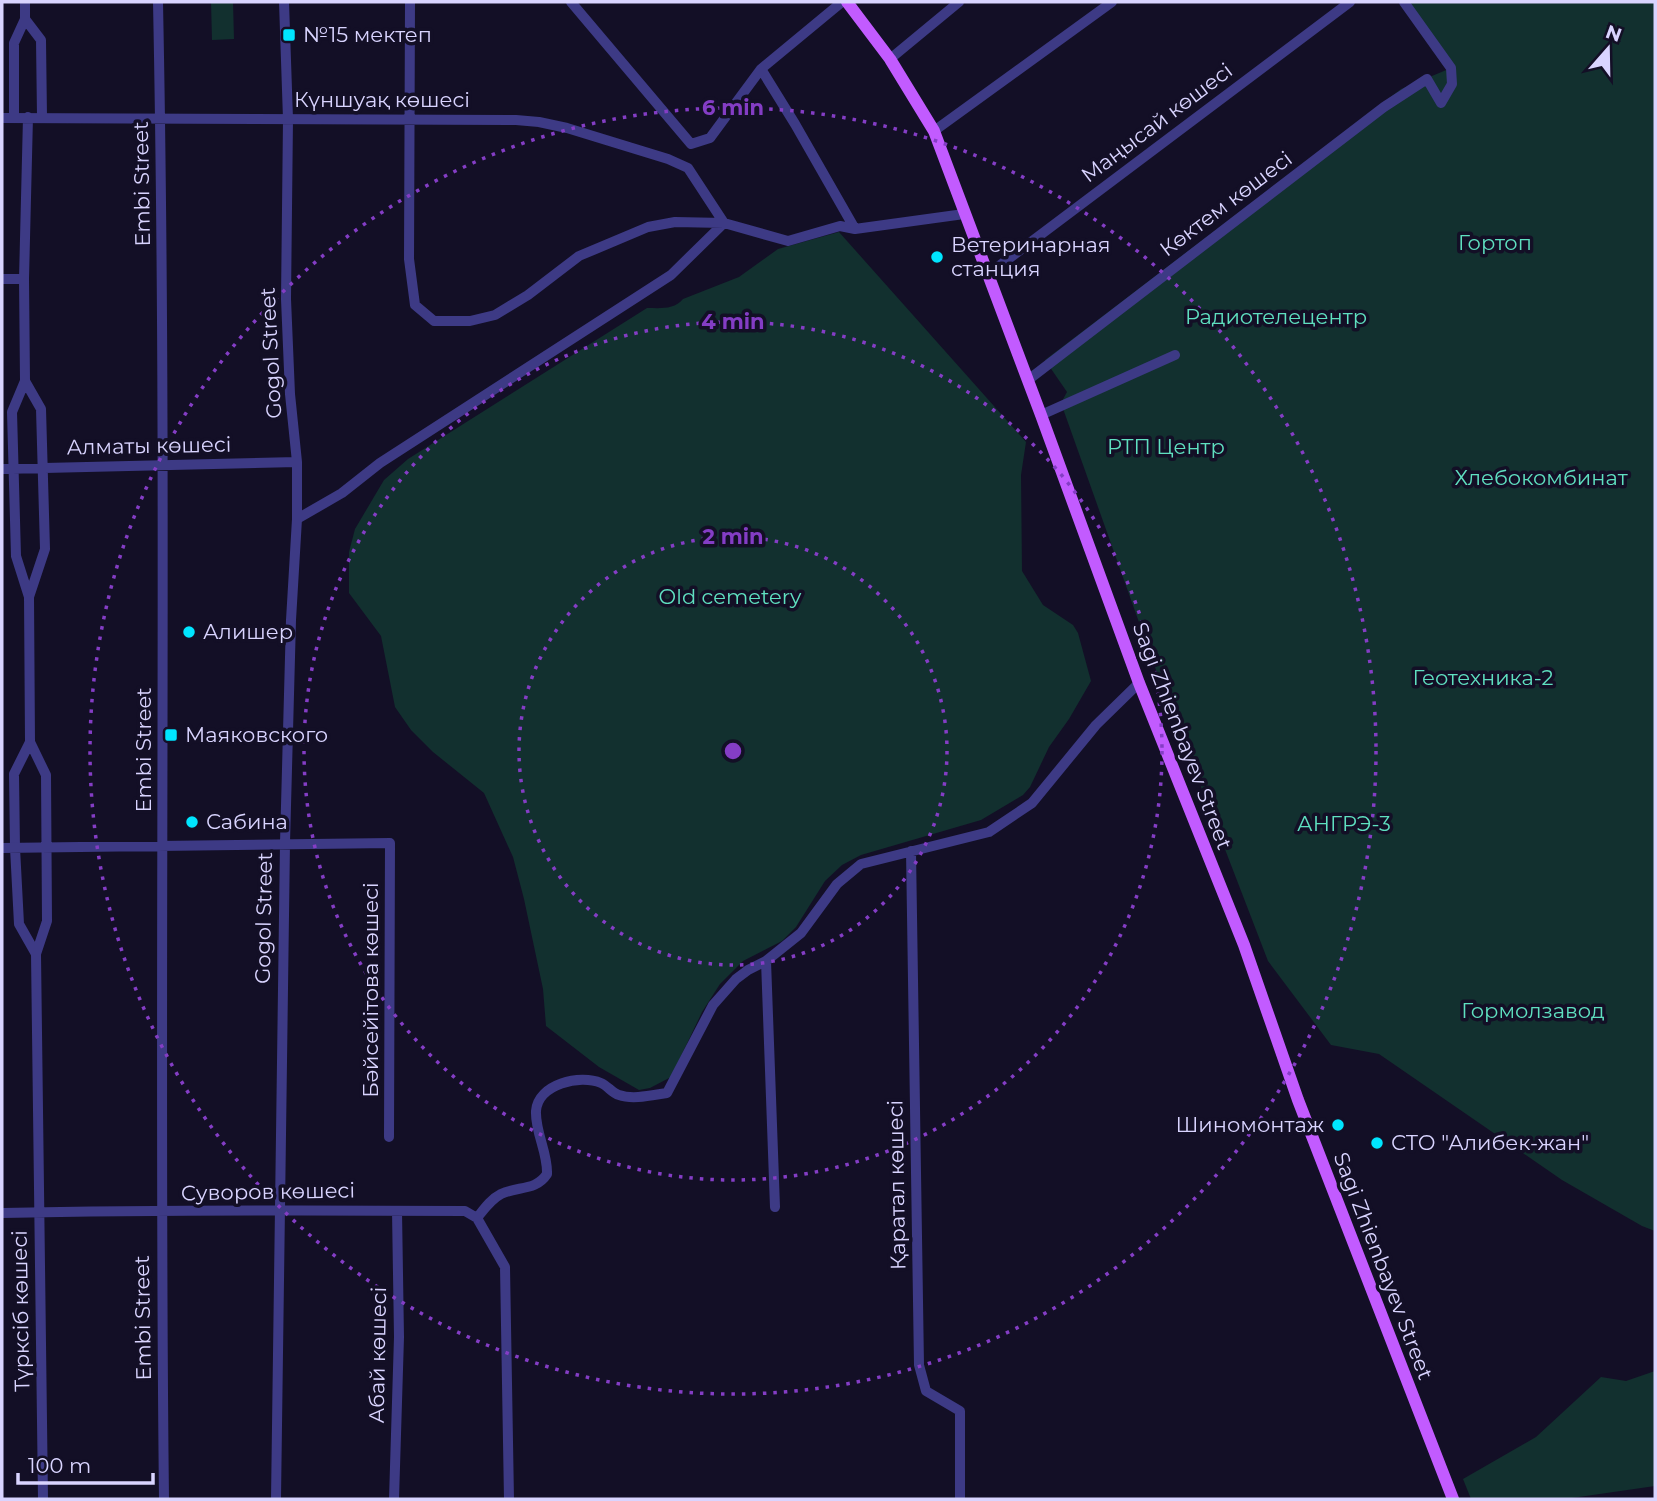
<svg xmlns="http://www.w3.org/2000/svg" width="1657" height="1501" viewBox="0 0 1657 1501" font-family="Montserrat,sans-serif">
<rect width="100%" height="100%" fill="#130f26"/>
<path fill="#12302f" d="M211,2H233L234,39L212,40Z
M1404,2H1655V1231L1642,1226L1562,1180L1379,1054L1331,1045L1268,961L1156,670L1061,403L1067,392L1045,360L1401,89L1451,68Z
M839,232L1026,442L1021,475L1022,571L1043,605L1073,625L1078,633L1091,681L1069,719L1049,747L1030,787L1023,795L981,820L861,855L842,865L825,881L796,927L782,941L743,961L720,984L702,1012L671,1077L650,1088L639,1090L599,1067L546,1026L543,989L524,899L513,857L484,793L433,752L411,730L395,707L381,636L349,593V552L355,529L384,480L408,459L647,308C660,308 674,310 683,299L739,277L778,249Z
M1655,1371V1486L1565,1499H1471L1463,1479L1536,1437L1601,1377L1626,1381Z"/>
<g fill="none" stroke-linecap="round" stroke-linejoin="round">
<path stroke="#3d3a85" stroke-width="10" d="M158,2C168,501 158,1000 164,1499
M410,2L409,259L415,305L434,321H470L495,315L528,295L579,256L648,227L675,222L724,223L788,241L840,226L855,229L964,214
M571,2L691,144
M25,19L41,40L42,117
M890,59L959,2
M761,69L795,124L855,229
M28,117L24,279L25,381L12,412L16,556L29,597L30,742L46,775L47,921L36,954L43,1499
M2,118L516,120L539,122L567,128L668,159L688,168L724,223
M14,118V43L25,19V2
M934,131L1112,2
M691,144L710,138L761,69L842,2
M987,275L1350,2
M2,279H24
M1028,380L1384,107L1427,79L1441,103L1452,84L1451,68L1404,2
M25,381L41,409L45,549L29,597
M1041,415L1175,355
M2,469L297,462
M297,519L342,493L380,463L671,275L724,223
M30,742L14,774L15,848L19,924L36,954
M2,848L390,843L389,1137
M911,851L919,1365L926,1391L960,1411V1499
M766,961L775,1207
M2,1213C156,1210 311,1210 465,1211L477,1218L505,1267L509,1499
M477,1218C484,1209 491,1199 501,1194C518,1186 536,1191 547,1174C548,1153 535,1132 536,1111C538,1084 580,1074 601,1083C608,1086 612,1093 619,1095C633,1100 653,1095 667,1093L713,1005L736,979L748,970L766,961L801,933L837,884L861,864L989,832L1032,803L1096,725L1139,683
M276,1499L285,843L291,620L297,519V462L290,394L286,299L288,119L284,2
M394,1499L399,1337L397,1211"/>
<path stroke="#c25bff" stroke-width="12" d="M847,2L890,59L934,131L1041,415L1139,683L1244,945L1298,1100L1453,1499"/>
</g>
<g fill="none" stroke="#843dc5" stroke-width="3.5" stroke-dasharray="3.5 7">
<circle cx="733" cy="751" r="214"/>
<circle cx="733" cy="751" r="429"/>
<circle cx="733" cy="751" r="643"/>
</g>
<g fill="#00e5ff" stroke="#130f26" stroke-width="2.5">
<rect x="282" y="28" width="14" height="14" rx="3.5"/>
<circle cx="937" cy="257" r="7"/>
<circle cx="189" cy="632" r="7"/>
<rect x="164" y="728" width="14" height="14" rx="3.5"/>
<circle cx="192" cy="822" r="7"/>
<circle cx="1338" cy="1125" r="7"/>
<circle cx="1377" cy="1143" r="7"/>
</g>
<g text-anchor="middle" stroke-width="7" stroke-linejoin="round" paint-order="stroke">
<g font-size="21" fill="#d9d4ff" stroke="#130f26" text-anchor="start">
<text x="303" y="42">№15 мектеп</text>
<text x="951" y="252">Ветеринарная<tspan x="951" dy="24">станция</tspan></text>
<text x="203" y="639">Алишер</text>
<text x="185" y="742">Маяковского</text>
<text x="206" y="829">Сабина</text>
<text x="1324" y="1132" text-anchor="end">Шиномонтаж</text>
<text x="1391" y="1150">СТО "Алибек-жан"</text>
</g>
<g font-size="21" fill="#d9d4ff" stroke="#130f26">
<text x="382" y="107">Күншуақ көшесі</text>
<text transform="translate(1157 123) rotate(-37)" y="7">Маңысай көшесі</text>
<text transform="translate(142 184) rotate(-91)" y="7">Embi Street</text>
<text transform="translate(1226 204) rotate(-37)" y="7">Көктем көшесі</text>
<text transform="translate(271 353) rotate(-93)" y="7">Gogol Street</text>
<text transform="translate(149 446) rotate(-1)" y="7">Алматы көшесі</text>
<text transform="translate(1182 736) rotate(69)" y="7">Sagi Zhienbayev Street</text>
<text transform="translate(144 750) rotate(-90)" y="7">Embi Street</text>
<text transform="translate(264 918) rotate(-89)" y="7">Gogol Street</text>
<text transform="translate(371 990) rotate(-90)" y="7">Бәйсейітова көшесі</text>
<text transform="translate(897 1185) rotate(-91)" y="7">Қаратал көшесі</text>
<text transform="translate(268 1192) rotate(-1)" y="7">Суворов көшесі</text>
<text transform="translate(1383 1266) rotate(69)" y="7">Sagi Zhienbayev Street</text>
<text transform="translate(21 1311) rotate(-91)" y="7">Түрксіб көшесі</text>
<text transform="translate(143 1318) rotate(-91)" y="7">Embi Street</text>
<text transform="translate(378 1355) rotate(-89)" y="7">Абай көшесі</text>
</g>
<g font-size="21" fill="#5fe0c0" stroke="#130f26">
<text x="1495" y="250">Гортоп</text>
<text x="1276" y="324">Радиотелецентр</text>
<text x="1166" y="454">РТП Центр</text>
<text x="1541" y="485">Хлебокомбинат</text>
<text x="730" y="604">Old cemetery</text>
<text x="1483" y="685">Геотехника-2</text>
<text x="1344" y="831">АНГРЭ-3</text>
<text x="1533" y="1018">Гормолзавод</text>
</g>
</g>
<circle cx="733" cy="751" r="10" fill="#843dc5" stroke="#130f26" stroke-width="3.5"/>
<g font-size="21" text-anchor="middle" font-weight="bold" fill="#843dc5" stroke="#130f26" stroke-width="7" stroke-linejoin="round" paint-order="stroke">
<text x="733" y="115">6 min</text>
<text x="733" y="329">4 min</text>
<text x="733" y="544">2 min</text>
</g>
<rect width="1657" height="1501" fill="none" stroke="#d9d4ff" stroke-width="7"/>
<g transform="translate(1608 49) rotate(20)" stroke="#130f26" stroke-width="5" paint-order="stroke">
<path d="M0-5L12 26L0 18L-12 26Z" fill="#d9d4ff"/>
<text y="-10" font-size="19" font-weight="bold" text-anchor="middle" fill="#d9d4ff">N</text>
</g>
<path d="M18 1473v10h135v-10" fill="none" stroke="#d9d4ff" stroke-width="3.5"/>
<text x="28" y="1473" font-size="21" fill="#d9d4ff" stroke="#130f26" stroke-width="5" paint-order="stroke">100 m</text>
</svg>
